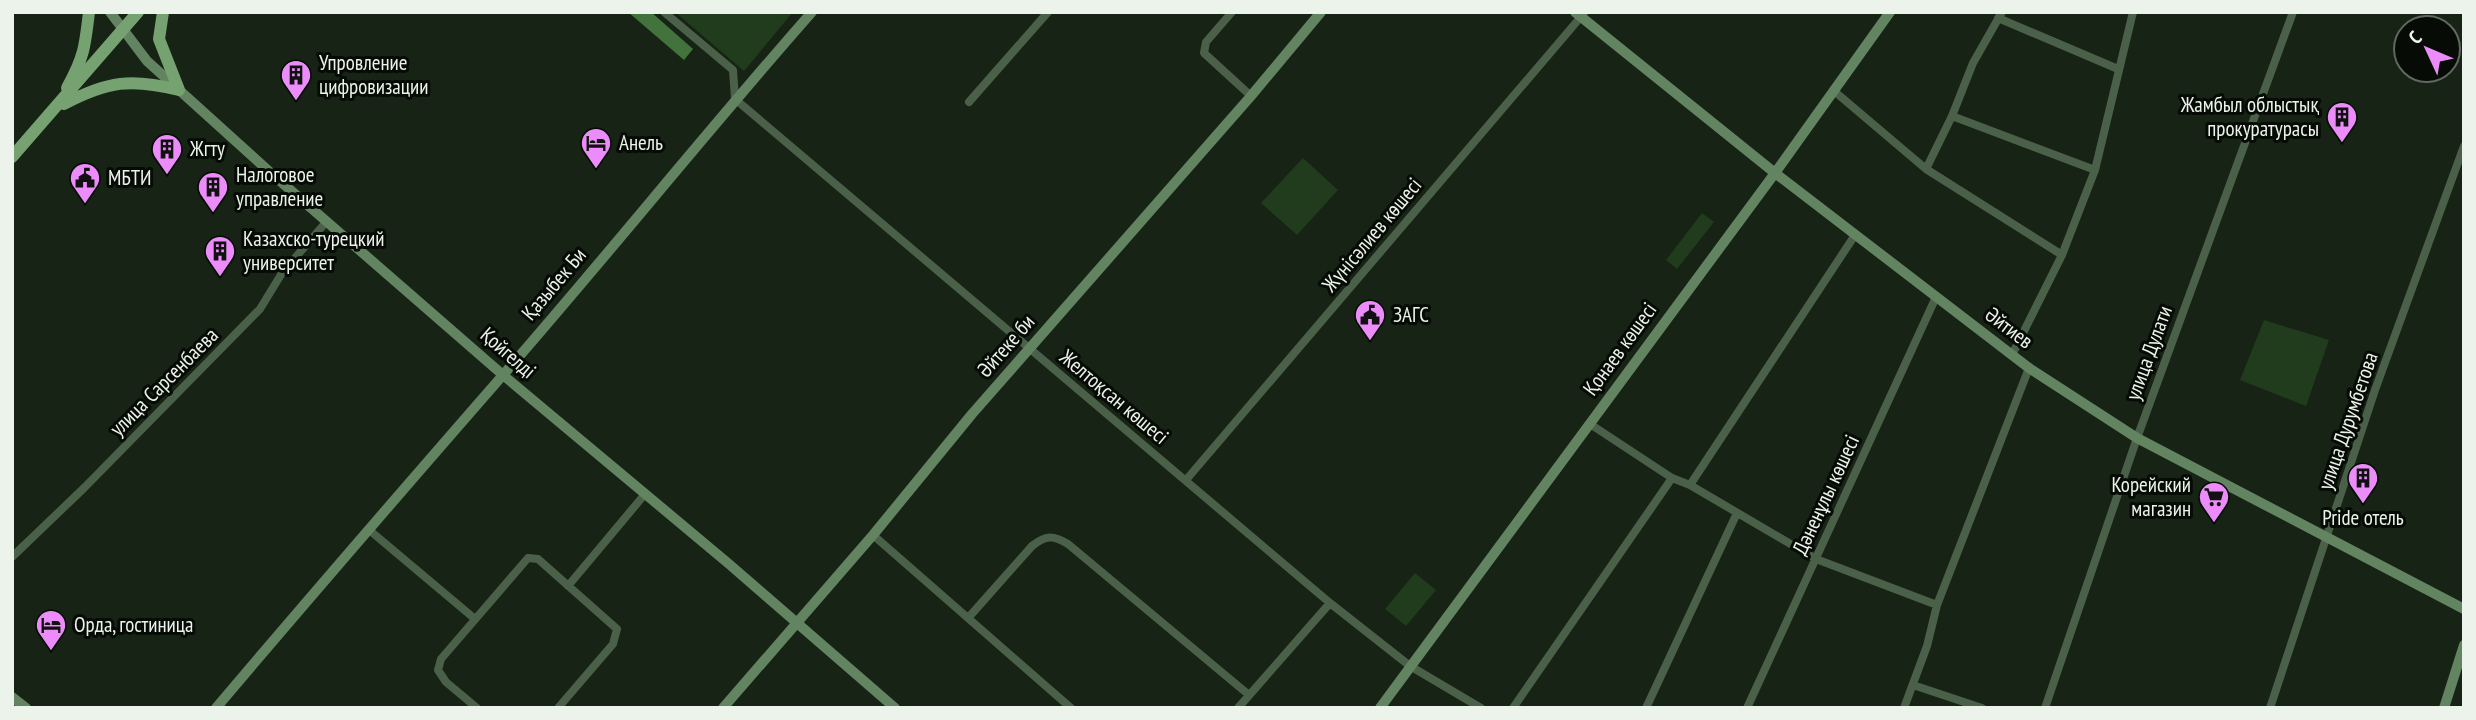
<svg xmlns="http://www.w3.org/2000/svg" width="2476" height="720" viewBox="0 0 2476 720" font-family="'PT Sans Narrow',sans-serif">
<rect width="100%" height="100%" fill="#162315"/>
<path fill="#203c1d" d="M675,12H793L744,71Z
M1303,158L1338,190L1297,235L1261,203Z
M1702,213L1714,222L1677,269L1666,260Z
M2264,320L2329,340L2306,406L2240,380Z
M1415,573L1436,590L1406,626L1385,609Z"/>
<path fill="#42733d" d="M628,12H651L693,49L684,60Z"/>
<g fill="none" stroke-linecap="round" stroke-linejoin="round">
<path stroke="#4b6049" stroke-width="8" d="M664,12L733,70L735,99L1330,603L1410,666L1481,708
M1232,12L1206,42L1204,53L1251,96
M1998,18L2118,69
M1834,91L1926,169L2062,255
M969,102L1048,12
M1952,116L2095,170
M1926,169L1952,116L1973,63L2002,12
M2012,355L2062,255L2095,170L2133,12
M1590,424L1672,478L1690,485L1816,559L1937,605
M1186,480L1585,12
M1690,485L1855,235
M368,529L475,619
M873,535L1071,708
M12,557L84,488L260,309L282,273L327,221
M568,586L645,494
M969,617L1032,546C1046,535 1053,535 1068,544L1249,695
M1913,685L1982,708
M477,708L446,682L438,670L441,659L528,558L538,559L617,629L613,644L558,708
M1238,708L1330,603
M1513,708L1672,478
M1646,708L1737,513
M1747,708L1936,297
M1904,708L1927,646L1937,605L2029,368
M2045,708L2137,438L2293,12
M2270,708L2375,390L2464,146"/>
<path stroke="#638460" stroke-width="10" d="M110,12L147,61L272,174L503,375L729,564L895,708
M1575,12L1775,173L2029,368L2137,438L2464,609
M12,697L26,708
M216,708C311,596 407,485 503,375C608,255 707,131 812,12
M723,708L873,535L972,414L1251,96L1321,12
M1380,708L1775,173L1890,12
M2444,708L2464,645"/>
<path stroke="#76a171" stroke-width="12" d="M163,12L159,39L179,90
M67,88C84,57 85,47 89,12
M64,104C108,81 131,78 179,90
M12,157L138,12"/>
</g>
<defs>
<g id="building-pin" transform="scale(1.575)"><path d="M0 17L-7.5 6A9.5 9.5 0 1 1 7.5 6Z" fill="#ec8cfa" stroke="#060b05"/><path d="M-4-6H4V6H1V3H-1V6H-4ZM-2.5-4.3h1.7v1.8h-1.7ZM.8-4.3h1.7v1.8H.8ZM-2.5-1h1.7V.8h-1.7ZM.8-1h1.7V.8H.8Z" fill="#111"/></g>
<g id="hotel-pin" transform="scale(1.575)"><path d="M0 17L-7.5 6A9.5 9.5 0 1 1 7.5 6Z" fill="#ec8cfa" stroke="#060b05"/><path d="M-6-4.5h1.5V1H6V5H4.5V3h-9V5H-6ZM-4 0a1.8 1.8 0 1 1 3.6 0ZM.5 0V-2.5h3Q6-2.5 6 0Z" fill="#111"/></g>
<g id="civic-pin" transform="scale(1.575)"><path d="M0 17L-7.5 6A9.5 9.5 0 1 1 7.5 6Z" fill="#ec8cfa" stroke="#060b05"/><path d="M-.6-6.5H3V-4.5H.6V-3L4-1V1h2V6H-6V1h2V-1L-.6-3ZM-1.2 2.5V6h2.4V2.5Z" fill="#111"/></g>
<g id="supermarket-pin" transform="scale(1.575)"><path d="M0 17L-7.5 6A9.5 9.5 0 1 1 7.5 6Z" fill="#ec8cfa" stroke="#060b05"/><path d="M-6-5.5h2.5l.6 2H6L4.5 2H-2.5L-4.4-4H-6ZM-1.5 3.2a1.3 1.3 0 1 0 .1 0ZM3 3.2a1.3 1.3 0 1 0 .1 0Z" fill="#111"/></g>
</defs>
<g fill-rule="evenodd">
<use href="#building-pin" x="296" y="75"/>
<use href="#building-pin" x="2342" y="117"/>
<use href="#hotel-pin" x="596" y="143"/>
<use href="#building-pin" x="167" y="149"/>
<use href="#civic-pin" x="85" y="178"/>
<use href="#building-pin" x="213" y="187"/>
<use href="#building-pin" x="220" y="251"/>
<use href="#civic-pin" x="1370" y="315"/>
<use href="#building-pin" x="2363" y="478"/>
<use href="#supermarket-pin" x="2214" y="497"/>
<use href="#hotel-pin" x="51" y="625"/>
</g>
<g text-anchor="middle" stroke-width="6" stroke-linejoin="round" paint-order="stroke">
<g font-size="21" fill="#ebf3ea" stroke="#060b05" text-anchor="start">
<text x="319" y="70">Упровление<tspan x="319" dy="24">цифровизации</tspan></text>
<text x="2319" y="112" text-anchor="end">Жамбыл облыстық<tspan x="2319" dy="24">прокуратурасы</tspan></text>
<text x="619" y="150">Анель</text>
<text x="190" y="156">Жгту</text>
<text x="236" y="182">Налоговое<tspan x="236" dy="24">управление</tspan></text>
<text x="108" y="185">МБТИ</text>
<text x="243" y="246">Казахско-турецкий<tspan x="243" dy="24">университет</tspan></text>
<text x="1393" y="322">ЗАГС</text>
<text x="2191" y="492" text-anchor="end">Корейский<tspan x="2191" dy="24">магазин</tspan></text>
<text x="2363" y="525" text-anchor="middle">Pride отель</text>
<text x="74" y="632">Орда, гостиница</text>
</g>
<g font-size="21" fill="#ebf3ea" stroke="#060b05">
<text transform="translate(1372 235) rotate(-50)" y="7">Жүнісәлиев көшесі</text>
<text transform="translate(554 284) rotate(-50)" y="7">Қазыбек Би</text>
<text transform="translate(2009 328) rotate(37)" y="7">Әйтиев</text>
<text transform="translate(1006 346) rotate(-49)" y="7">Әйтеке би</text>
<text transform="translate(1620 349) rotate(-54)" y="7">Қонаев көшесі</text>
<text transform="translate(508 353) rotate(41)" y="7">Қойгелді</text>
<text transform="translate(2149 353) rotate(-70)" y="7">улица Дулати</text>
<text transform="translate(164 382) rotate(-45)" y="7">улица Сарсенбаева</text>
<text transform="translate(1114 397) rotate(40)" y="7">Желтоқсан көшесі</text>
<text transform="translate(2348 421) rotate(-71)" y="7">улица Дурумбетова</text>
<text transform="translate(1826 495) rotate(-65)" y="7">Дәненұлы көшесі</text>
</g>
</g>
<rect width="2476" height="720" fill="none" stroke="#ebf3ea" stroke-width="28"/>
<g transform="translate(2427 49) rotate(314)"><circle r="33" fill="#060b05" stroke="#626861" stroke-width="2"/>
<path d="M0-5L12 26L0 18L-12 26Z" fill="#ec8cfa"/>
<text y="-10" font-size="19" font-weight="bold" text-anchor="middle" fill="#ebf3ea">С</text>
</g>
</svg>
